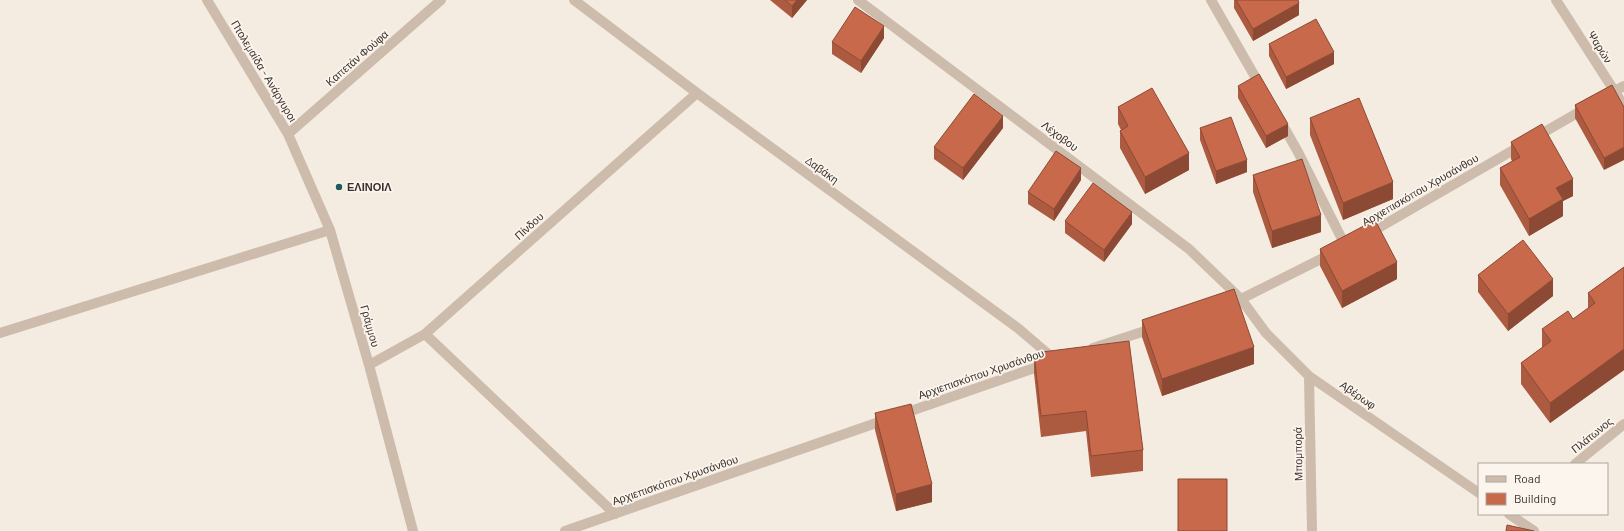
<svg xmlns="http://www.w3.org/2000/svg" width="1624" height="531" viewBox="0 0 1624 531" font-family="Barlow,sans-serif">
<rect width="100%" height="100%" fill="#f4ebe1"/>
<g fill="none" stroke-linecap="round" stroke-linejoin="round">
<path stroke="#cdbbac" stroke-width="10" d="M207,0L288,134L330,230L369,365L413,531
M574,0L697,93L1019,329L1054,359
M858,0L1189,249L1241,299L1266,333L1309,376L1479,493
M1211,0L1261,87
M1556,0L1624,106
M1603,97L1624,86
M1281,122L1298,152L1346,247
M288,134L441,0
M1368,234L1586,108
M1226,304L1241,299L1333,253
M0,333L330,230
M425,334L615,514
M1093,348L1154,328
M369,365L425,334L697,93
M1309,376L1312,531
M1575,464L1624,424
M1509,514L1534,531
M565,531L1046,364"/>
</g>
<path fill="#ac5a40" d="M770,0H807L792,18Z
M1234,0H1298L1299,15L1253,41L1234,8Z
M884,38L861,73L832,54V42Z
M1269,44L1334,64L1286,89L1269,56Z
M1612,85L1604,170L1575,118V105Z
M1238,86L1288,136L1266,148L1238,98Z
M1118,107L1189,170L1145,194L1120,148V131L1121,130L1118,124Z
M1310,118L1393,199L1343,220L1310,135Z
M1003,128L963,180L934,159V147Z
M1200,128L1247,172L1216,184L1200,140Z
M1511,142L1573,196L1563,201V216L1529,236L1500,185V168L1512,161L1511,159Z
M1253,175L1321,232L1272,248L1253,192Z
M1081,180L1054,221L1028,204V192Z
M1065,221L1132,224L1104,262L1065,233Z
M1320,249L1397,279L1342,308L1320,266Z
M1624,267V370L1550,423L1521,384V363L1542,348V329L1573,319L1588,309V293Z
M1478,275L1553,296L1508,331L1478,292Z
M1142,320L1254,364L1162,396L1142,337Z
M1034,353L1143,450V471L1091,477L1086,431L1041,437L1034,373Z
M875,413L932,502L896,511L875,430Z"/>
<path fill="#8c4a34" d="M797,0H807L792,18V6Z
M1299,3V15L1253,41V29Z
M884,26V38L861,73V61Z
M1334,52V64L1286,89V77Z
M1003,116V128L963,180V168Z
M1288,124V136L1266,148V136Z
M1624,147V160L1604,170V158Z
M1189,153V170L1145,194V177Z
M1247,160V172L1216,184V171Z
M1081,168V180L1054,221V209Z
M1573,179V196L1563,201V216L1529,236V219L1556,188Z
M1393,182V199L1343,220V203Z
M1132,212V224L1104,262V250Z
M1321,215V232L1272,248V231Z
M1397,262V279L1342,308V291Z
M1553,279V296L1508,331V314Z
M1254,347V364L1162,396V379Z
M1624,349V370L1550,423V403Z
M932,484V502L896,511V494Z"/>
<path fill="#c8694b" stroke="#8c4a34" d="M785,0H797L792,6Z
M1236,0H1298L1299,3L1253,29Z
M855,7L884,26L861,61L832,42Z
M1316,19L1334,52L1286,77L1269,44Z
M1259,74L1288,124L1266,136L1238,86Z
M1612,85L1624,107V147L1604,158L1575,105Z
M1152,88L1189,153L1145,177L1120,131L1128,126L1118,107Z
M974,94L1003,116L963,168L934,147Z
M1359,98L1393,182L1343,203L1310,118Z
M1231,117L1247,160L1216,171L1200,128Z
M1542,124L1573,179L1556,188L1563,199L1529,219L1500,168L1520,157L1511,142Z
M1056,151L1081,168L1054,209L1028,192Z
M1302,159L1321,215L1272,231L1253,175Z
M1093,183L1132,212L1104,250L1065,221Z
M1375,220L1397,262L1342,291L1320,249Z
M1523,240L1553,279L1508,314L1478,275Z
M1624,267V349L1550,403L1521,363L1551,341L1542,329L1568,311L1573,319L1595,303L1588,293Z
M1234,289L1254,347L1162,379L1142,320Z
M1129,341L1143,450L1091,456L1086,411L1041,416L1034,353Z
M911,404L932,484L896,494L875,413Z
M1178,479H1227V531H1178Z
M1507,525L1534,531H1506Z"/>
<circle fill="#1f5a5e" stroke="#fbf5ee" stroke-width="1.5" cx="339" cy="187" r="4"/>
<g text-anchor="middle" stroke-width="3.5" stroke-linejoin="round" paint-order="stroke">
<g font-size="11" fill="#3b302b" stroke="#fbf5ee">
<text transform="translate(1600 47) rotate(58)" y="4">Ψαρών</text>
<text transform="translate(357 58) rotate(-41)" y="4">Καπετάν Φούφα</text>
<text transform="translate(264 71) rotate(59)" y="4">Πτολεμαίδα - Ανάργυροι</text>
<text transform="translate(1060 136) rotate(37)" y="4">Λέχοβου</text>
<text transform="translate(822 170) rotate(36)" y="4">Δαβάκη</text>
<text transform="translate(1420 190) rotate(-30)" y="4">Αρχιεπισκόπου Χρυσάνθου</text>
<text transform="translate(529 226) rotate(-42)" y="4">Πίνδου</text>
<text transform="translate(370 326) rotate(74)" y="4">Γράμμου</text>
<text transform="translate(981 374) rotate(-19)" y="4">Αρχιεπισκόπου Χρυσάνθου</text>
<text transform="translate(1358 395) rotate(35)" y="4">Αβέρωφ</text>
<text transform="translate(1592 435) rotate(-39)" y="4">Πλάτωνος</text>
<text transform="translate(1298 454) rotate(-91)" y="4">Μπομπορά</text>
<text transform="translate(675 480) rotate(-19)" y="4">Αρχιεπισκόπου Χρυσάνθου</text>
</g>
<g font-size="11" font-weight="bold" fill="#3b302b" stroke="#fbf5ee" text-anchor="start">
<text x="347" y="191">ΕΛΙΝΟΙΛ</text>
</g>
</g>
<rect x="1478" y="463" width="130" height="52" fill="#fbf5ee" stroke="#aea6a0"/>
<rect x="1486" y="476" width="20" height="6" fill="#cdbbac" stroke="#aea6a0"/>
<text x="1514" y="483" font-size="12" fill="#3b302b">Road</text>
<rect x="1486" y="493" width="20" height="12" fill="#c8694b" stroke="#aea6a0"/>
<text x="1514" y="503" font-size="12" fill="#3b302b">Building</text>
</svg>
